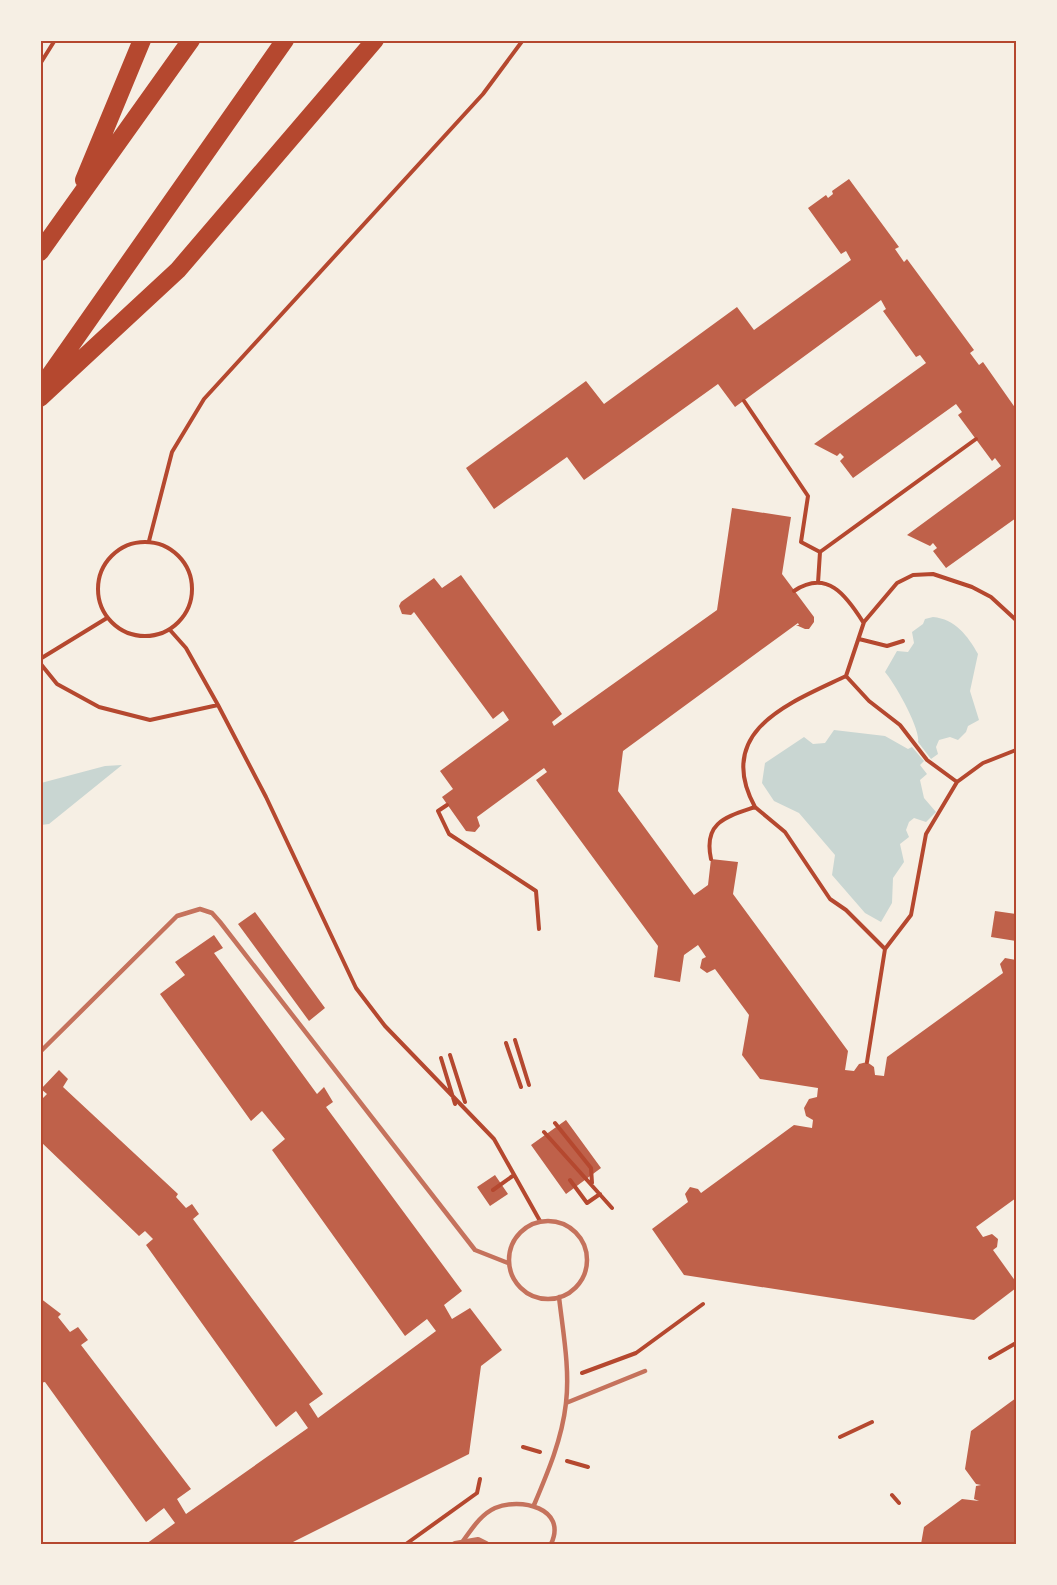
<svg xmlns="http://www.w3.org/2000/svg" width="1057" height="1585" viewBox="0 0 1057 1585" font-family="Commissioner,sans-serif">
<rect width="100%" height="100%" fill="#f6efe4"/>
<path fill="#c9d6d2" d="M933,617C955,619 968,636 978,654L970,691L979,720L968,726L966,732L958,740L950,737L939,740L936,747L938,754L931,759L918,742C921,729 894,682 885,672L897,651L908,652L914,643L912,632L923,624L925,619Z
M834,730L885,736L908,749L912,747L924,761L920,765L927,774L920,780L924,798L936,812L926,822L914,818L909,822L906,830L909,837L900,844L904,862L893,878L892,903L881,922L865,913L832,875L835,855L799,813L774,801L762,783L765,763L804,737L813,744L825,743Z
M122,765L49,824L41,825V783L105,766Z"/>
<path fill="#bf614a" d="M849,179L899,247L895,249L904,262L907,259L974,350L970,353L979,365L983,362L1016,409V518L946,568L933,551L937,548L933,543L930,546L907,535L1001,466L995,458L992,461L958,415L962,412L956,404L853,478L840,461L844,457L840,453L837,456L814,444L926,363L920,355L916,357L883,311L886,309L881,300L735,407L718,384L584,480L567,457L494,509L466,468L586,381L604,404L737,307L754,330L851,260L846,251L841,254L808,208L826,195L828,198L833,194L832,191Z
M732,508L791,517L782,574L814,617V622L809,629H805L796,625H799L798,623L623,751L618,791L694,895L708,885L711,859L738,862L733,894L848,1051L845,1070L854,1071L859,1064L867,1062L874,1067L875,1075L884,1076L887,1057L1003,973L1000,964L1005,958L1016,960V1198L976,1227L983,1237L992,1234L998,1239L997,1247L993,1250L1016,1282V1288L974,1320L684,1275L652,1229L688,1202L685,1194L690,1187L698,1189L701,1193L794,1125L812,1128L813,1120L806,1116L804,1108L809,1099L817,1097L818,1088L760,1079L742,1055L749,1015L715,969L707,973L700,968L702,959L706,957L698,945L684,955L680,982L654,977L658,946L536,780L547,772L544,768L477,817L480,826L475,832L466,831L442,797L453,789L440,771L509,720L503,711L493,719L414,612L411,615L402,614L399,606L401,602L434,578L442,588L461,575L562,714L552,722L554,726L717,610Z
M995,911L1016,914V941L991,937Z
M255,912L325,1008L309,1021L238,924Z
M214,935L223,948L214,953L317,1094L324,1087L333,1102L326,1107L462,1291L444,1305L452,1319L470,1308L502,1350L481,1366L469,1454L289,1544H146L175,1523L164,1508L146,1522L45,1382L40,1383V1298L61,1314L58,1317L70,1332L78,1327L88,1340L81,1345L191,1489L177,1499L186,1514L308,1428L296,1411L276,1427L146,1245L153,1239L145,1231L139,1236L40,1141V1101L47,1094L41,1089L59,1070L68,1079L63,1087L178,1194L176,1197L186,1208L192,1204L199,1214L193,1219L323,1394L309,1404L318,1418L436,1331L427,1319L405,1336L272,1150L285,1139L262,1111L251,1121L160,994L185,975L175,962Z
M566,1120L601,1168L566,1194L531,1145Z
M495,1175L508,1194L490,1206L477,1187Z
M1016,1398V1544H921L924,1527L962,1499L979,1501L974,1499L976,1486L981,1485L976,1484L965,1469L971,1431Z"/>
<g fill="none" stroke-linecap="round" stroke-linejoin="round">
<path stroke="#b5482f" stroke-width="4" d="M40,64L55,40
M744,401L808,496L801,542L820,552L818,583
M149,541L172,452L204,399L483,94L523,40
M98 589a47 47 0 1 1 94 0a47 47 0 1 1-94 0Z
M820,552L976,439
M794,591C827,569 846,595 863,622
M1016,620L991,597L972,587L933,574L913,575L897,583L864,622L846,676L869,701L900,725L927,760L957,782L983,763L1016,750
M170,630L186,648L218,705L266,797L356,988L385,1026L494,1139L540,1221
M859,639L887,646L903,641
M40,659L107,618
M40,663L57,684L99,707L150,720L218,705
M447,805L438,811L449,834L536,891L539,929
M755,807L785,832L830,899L846,910L885,949
M711,859C703,822 726,817 755,807C713,730 792,702 846,676
M515,1040L529,1085
M506,1043L521,1087
M450,1055L465,1102
M441,1058L455,1104
M867,1062L885,949L911,915L926,834L957,782
M555,1123L591,1168L592,1183
M544,1132L612,1208
M570,1180L587,1203L600,1194
M493,1190L514,1175
M990,1358L1016,1343
M582,1373L636,1353L703,1304
M840,1437L872,1422
M523,1447L540,1452
M567,1461L588,1467
M892,1495L899,1503
M406,1544L477,1493L480,1479"/>
<path stroke="#c5725c" stroke-width="4.5" d="M40,1052L177,916L200,909L212,913L220,922L475,1250L508,1263
M509 1260a39 39 0 1 1 78 0a39 39 0 1 1-78 0Z
M566,1403L645,1371
M534,1505C548,1472 562,1439 566,1403C570,1369 563,1332 559,1297
M463,1541C472,1529 480,1515 495,1508C520,1497 568,1508 551,1544"/>
<path stroke="#c5725c" stroke-width="6" d="M455,1544L478,1540L486,1544"/>
<path stroke="#b5482f" stroke-width="18" d="M84,180L142,40
M40,252L191,40
M43,385L285,40
M40,398L178,270L375,40"/>
</g>
<rect width="1057" height="1585" fill="none" stroke="#f6efe4" stroke-width="84"/>
<rect x="42" y="42" width="973" height="1501" fill="none" stroke="#b5482f" stroke-width="2"/>
</svg>
